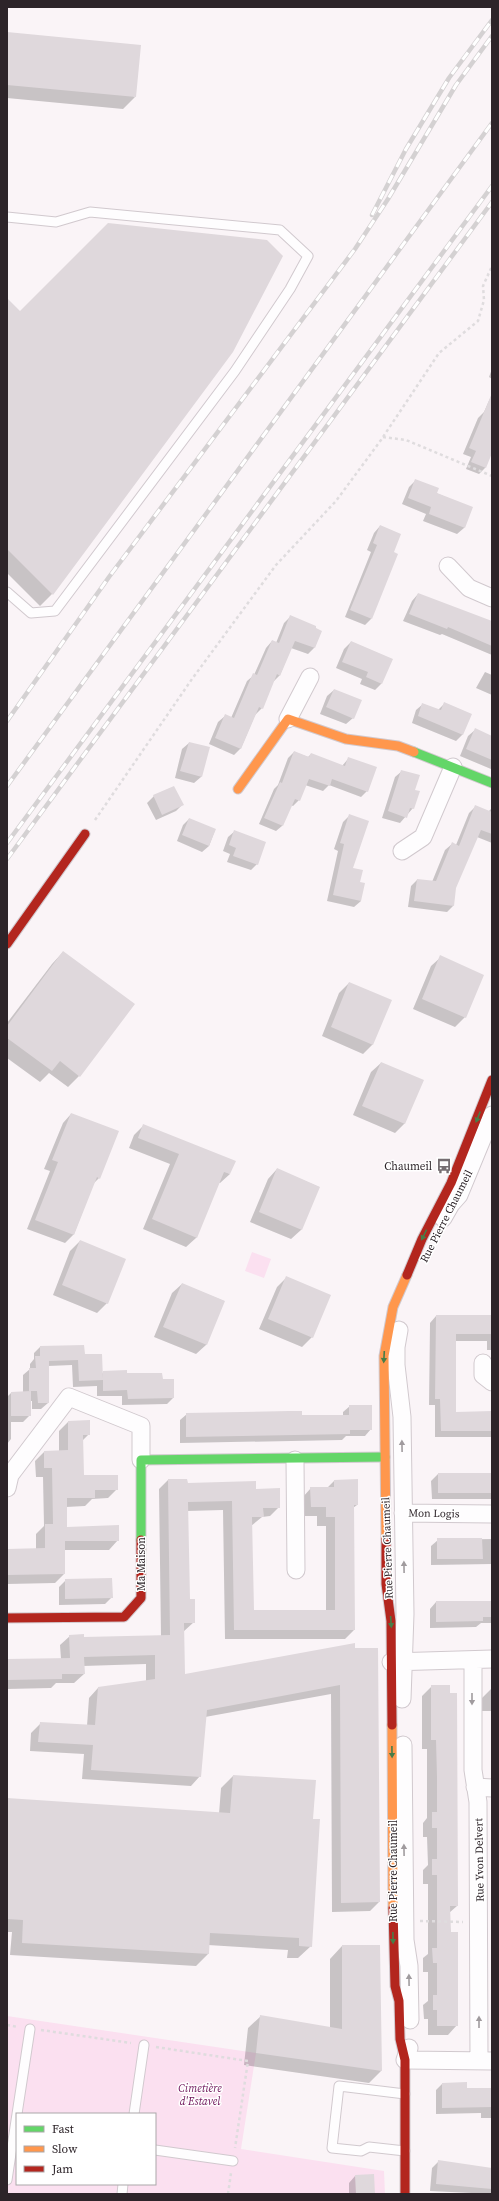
<svg xmlns="http://www.w3.org/2000/svg" width="499" height="2201" viewBox="0 0 499 2201" font-family="'Source Serif 4',serif">
<rect width="100%" height="100%" fill="#faf4f7"/>
<path fill="#fbe0f0" fill-rule="evenodd" d="M252,1252L271,1259L264,1278L245,1271Z
M7,2016L256,2053L241,2149L384,2171L385,2194H7ZM17,2114H155V2184H17Z"/>
<path fill="#0003" d="M7,33L135,97L123,109L7,98Z
M7,300L20,312L232,351L52,594L40,606L7,573Z
M492,369V379L489,377Z
M492,394V450L485,468L479,474L466,469L471,457L463,454L478,418L484,412Z
M416,480L436,493L472,508L464,528L457,534L423,521L426,514L402,504L409,487Z
M380,526L371,619L365,625L345,617L371,552L367,550L374,533Z
M418,594L492,622V655L442,634L440,635L403,621L412,601Z
M290,617L321,632L314,648L308,654L291,648L280,675L273,682L262,708L255,715L241,748L234,755L209,744L218,722L225,716L231,718L247,681L254,675L266,648L272,641L276,643L284,623Z
M351,642L391,659L381,684L375,690L360,684L362,679L336,668L344,649Z
M485,672L492,675V695L476,688Z
M334,690L353,718L346,724L320,714L327,696Z
M423,704L438,710L444,704L463,734L456,741L412,723L416,710Z
M475,730L492,737L491,769L460,756L468,736Z
M189,743L209,748L201,777L194,783L175,778L182,749Z
M294,752L308,757L311,754L342,766L348,759L367,791L361,797L329,785L323,791L305,785L299,800L293,806L291,805L282,826L276,831L259,824L274,789L278,785L288,758Z
M402,771L414,791L413,808L400,823L382,818L395,777Z
M154,796L182,805L176,811L156,820L147,803Z
M476,806L488,812L492,808V843L477,837L455,887L453,906L447,912L408,907L411,886L417,880L432,882L445,850L452,844L456,845L469,813Z
M350,815L352,869L359,883L361,901L354,907L327,901L338,851L334,849L343,822Z
M189,819L215,830L209,846L202,852L177,841L183,825Z
M235,831L257,864L251,870L227,862L230,854L223,851L228,837Z
M63,952L79,1076L68,1087L49,1073L40,1082L7,1058V1023L52,964Z
M441,957L465,1017L455,1027L413,1009L431,966Z
M349,983L373,1044L363,1054L322,1036L339,993Z
M381,1063L405,1123L395,1133L353,1115L371,1072Z
M71,1114L99,1178L93,1184L74,1234L65,1243L27,1229L50,1171L44,1169L63,1123Z
M144,1125L230,1174L220,1183L218,1182L196,1238L186,1247L143,1229L170,1164L129,1148L134,1135Z
M277,1169L319,1187L301,1230L291,1239L250,1222L268,1179Z
M80,1241L107,1303L97,1313L53,1295L70,1251Z
M287,1277L312,1337L302,1347L259,1329L277,1287Z
M182,1284L224,1301L206,1345L196,1354L154,1337L172,1293Z
M436,1316L492,1325V1350H487V1341H455V1413L492,1412V1437H435V1405H429L430,1323Z
M40,1347L84,1355L102,1374L103,1372L126,1374L162,1380L173,1398L167,1404L122,1405V1396H97V1386L73,1387L72,1365L48,1366V1403L41,1409H32V1401H30V1415L23,1422H11V1439L7,1444V1397L11,1393H23V1375L30,1369V1364L34,1359V1353Z
M350,1406L371,1429L365,1436H346L342,1440L180,1443V1420L187,1414L343,1416V1412Z
M68,1422L89,1434L82,1441L83,1476L117,1489L108,1498L92,1499L85,1506L66,1507V1528L118,1540L109,1550H64V1574L55,1583L7,1584V1550L36,1549V1534L44,1526L43,1477H36L35,1461L45,1451H59V1431Z
M438,1474H492V1499H432L431,1481Z
M168,1480L187,1484L255,1490L279,1507L270,1516L262,1517L251,1526L253,1611H326V1526H317V1516H302V1498L311,1488H327L334,1481L357,1505L353,1508L354,1630L345,1639H225L223,1510L187,1511L189,1600L194,1622L183,1632L184,1675L354,1645L379,1902L370,1911L332,1912L331,1694L205,1717L200,1776L191,1786L82,1779L84,1754L30,1751L31,1733L41,1723L87,1726L89,1698L98,1688L146,1682V1664L83,1666L84,1674L74,1683H56L51,1688L7,1689V1660L61,1659L60,1645L70,1636L83,1638L161,1636L159,1489Z
M492,1539V1564L431,1565V1546L438,1540Z
M66,1580L112,1597L105,1604L59,1605V1587Z
M436,1602H492V1623H481L476,1627L430,1628V1609Z
M432,1686L457,1906L449,1913L457,2025L448,2035H428V2019H424L423,2005L428,2001V1972H423V1958L428,1954V1884H423V1870L428,1865L427,1837H423V1823L427,1818V1749H422V1696Z
M492,1688V1711H482V1698Z
M233,1776L312,1819L311,1946L298,1958H287L288,1950L208,1945V1954L196,1966L10,1955L12,1932H7V1799L219,1814L221,1788Z
M342,1946H379L381,2071L369,2083L244,2065L248,2028L261,2016L330,2028V1959Z
M492,2012V2033H491V2013Z
M442,2084L466,2089H492V2118H481V2113L436,2114V2090Z
M439,2161L492,2169V2194L430,2191L432,2168Z
M355,2176L374,2194H349V2183Z"/>
<path fill="#dfd8dc" d="M7,32L141,45L136,97L7,85Z
M108,223L267,240L283,256L233,352L53,595L7,549V298L20,311Z
M492,393V453L486,468L471,462L476,451L469,448Z
M415,479L439,488L437,493L473,507L465,528L429,514L431,507L408,498Z
M380,525L401,534L394,552L398,554L372,619L350,610L377,545L373,543Z
M418,593L492,621V646L448,627L447,629L409,614Z
M290,615L316,626V628L322,631L315,648L295,641L280,676L277,674L263,709L259,707L241,749L215,738L225,714L234,718L253,673L257,675L272,640L279,643Z
M351,641L393,659L382,684L366,677L368,672L342,662Z
M334,689L362,700L354,719L326,707Z
M444,702L472,714L463,735L418,716L422,703L441,710Z
M475,728L492,736V760L466,749Z
M189,742L210,747L202,777L180,771Z
M294,751L309,757L311,753L345,766L348,757L377,767L368,792L332,779L330,786L309,779L300,801L295,799L283,826L264,818L280,782L282,783Z
M401,770L420,775L415,790L420,791L414,809L410,808L407,818L388,811Z
M174,786L184,805L162,815L153,795Z
M475,805L492,812V834L481,830L456,888L454,906L414,901L417,879L436,881L452,842L459,846Z
M349,814L369,821L353,868L363,870L360,882L365,883L361,901L333,895L344,844L340,843Z
M189,818L216,829L209,846L182,835Z
M234,830L266,842L258,865L233,856L236,848L229,845Z
M63,951L135,1004L80,1077L60,1061L52,1071L7,1038V1026Z
M440,955L484,975L466,1018L422,999Z
M349,982L392,1000L373,1045L331,1027Z
M381,1062L424,1080L405,1124L362,1106Z
M71,1113L119,1131L100,1179L97,1177L74,1235L35,1220L58,1162L52,1160Z
M143,1124L236,1161L230,1174L224,1172L197,1238L152,1219L179,1154L138,1138Z
M277,1168L320,1187L302,1230L259,1212Z
M80,1240L126,1259L108,1304L62,1285Z
M286,1276L331,1295L313,1338L268,1319Z
M182,1283L225,1301L207,1345L163,1327Z
M436,1315H492V1334H456V1412L492,1411V1431H441L440,1399H435Z
M84,1345L85,1354H102L103,1379V1371L127,1370V1373H162L163,1379H174V1398L128,1399L127,1390L103,1391V1380L79,1381L78,1360L49,1361V1403H38L37,1391H29V1368H36L35,1356H40V1346Z
M31,1391V1416H11V1392Z
M349,1405H372V1430H350V1434L186,1437V1413L289,1411H302V1415H349Z
M90,1420V1435H83L84,1475H118V1490H95V1498H67V1527L119,1525V1541H65V1574L7,1575V1549L45,1548V1524H53L52,1468H44V1451L68,1450V1421Z
M438,1473H492V1493H438Z
M168,1479H187L188,1483L256,1481V1489L280,1488V1508H263L264,1517H252L254,1610H335V1517H326V1507H311L310,1487H334V1480L358,1479V1505H354L355,1630H234L232,1501L188,1502L190,1599H195V1623H184L185,1674L355,1643V1648H378L380,1902L341,1903L340,1685L207,1710L201,1777L91,1770L93,1745L38,1742L40,1722L95,1725L98,1687L155,1679V1655L84,1657L85,1674H62V1679L7,1680V1659L70,1658L69,1635L84,1634V1637L170,1635Z
M437,1538H482L483,1559H437Z
M112,1578L113,1598L65,1599V1579Z
M436,1601H492V1617H483V1621L436,1622Z
M431,1685H450V1693H457L458,1906H450L451,1932H458V2026H437V2010H433V1995H437V1963H433L432,1948H437V1875H432V1859H437V1828H432V1812H437V1777L436,1740H431Z
M233,1775L316,1780L313,1819H320L312,1947L299,1946V1938L210,1933L209,1954L22,1943L23,1920L7,1919V1798L230,1813Z
M342,1945H380L382,2071L256,2053L260,2015L342,2029Z
M467,2082V2088H492V2107L442,2108V2083Z
M438,2160L492,2168V2189L436,2184Z
M374,2174L375,2194H356L355,2175Z"/>
<g fill="none" stroke-linecap="round" stroke-linejoin="round">
<g stroke="#d1c9ce" stroke-width="11">
<path id="lane" d="M7,217L56,222L90,212L280,230L308,256L290,289L235,371L55,611L31,613L7,592
M405,2094L339,2086L332,2148L361,2151L369,2147L405,2151
M17,2114L30,2029
M134,2114L144,2045
M155,2150L233,2161
M7,2180L17,2114
M122,2194L123,2184"/>
</g>
<g stroke="#d1c9ce" stroke-width="19">
<path id="street" d="M448,566L469,588L492,598
M288,719L310,677
M402,851L423,837L453,767
M443,1218L451,1204L459,1195L492,1115
M399,1330L396,1347V1365L402,1417L405,1614L402,1699
M483,1363V1375L492,1382
M295,1460L296,1570
M7,1488L10,1475L69,1397L141,1426V1460
M403,1513L492,1514
M473,1660V1770L478,1802L479,2061
M391,1662L492,1659
M403,1745L405,1940L409,1966L410,2020
M475,1787L492,1788
M409,2048L405,2060L492,2061"/>
</g>
<g stroke="#d1c9ce" stroke-width="11">
<path id="fast" d="M414,752L492,783
M141,1540V1460L385,1457"/>
</g>
<g stroke="#d1c9ce" stroke-width="11">
<path id="slow" d="M238,789L288,719L346,739L398,746L414,752
M386,1539L384,1356L393,1307L407,1275
M392,1725L393,1908"/>
</g>
<g stroke="#d1c9ce" stroke-width="11">
<path id="jam" d="M7,944L85,834
M407,1275L422,1239L451,1183L492,1080
M386,1539V1584L391,1621L392,1725
M7,1618L124,1617L141,1598V1540
M393,1908L395,1986L399,2001L400,2039L405,2060V2194"/>
</g>
<path stroke="#dfdcde" stroke-width="2.5" stroke-dasharray="3 3" stroke-linecap="butt" d="M383,437L406,440L492,476
M95,820L192,679L276,565L336,501L381,440L439,353L478,321L484,300L483,286L492,266
M420,1921L463,1922
M7,2025L18,2027
M41,2030L131,2043
M156,2047L248,2061L235,2148
M228,2194L231,2173"/>
<use href="#lane" stroke="#fefdfe" stroke-width="9"/>
<use href="#street" stroke="#fefdfe" stroke-width="17"/>
<use href="#fast" stroke="#63d668" stroke-width="9"/>
<use href="#slow" stroke="#ff974d" stroke-width="9"/>
<use href="#jam" stroke="#b3261e" stroke-width="9"/>
<g stroke="#d4d1d2" stroke-width="4.5">
<path id="rail" d="M372,215L406,149L449,78L492,20
M7,721L109,577L355,249L388,199L456,85L492,36
M7,786L492,123
M7,843L492,186
M7,859L492,202"/>
</g>
<use href="#rail" stroke="#fff" stroke-width="3" stroke-dasharray="9" stroke-linecap="butt"/>
</g>
<defs><path id="oneway-solid" d="M-6-.8H1V-3.2L6.5 0L1 3.2V.8H-6Z"/></defs>
<g fill="#487d48">
<use href="#oneway-solid" transform="translate(478 1117) rotate(112)"/>
<use href="#oneway-solid" transform="translate(424 1235) rotate(116)"/>
<use href="#oneway-solid" transform="translate(384 1357) rotate(93)"/>
<use href="#oneway-solid" transform="translate(391 1622) rotate(86)"/>
<use href="#oneway-solid" transform="translate(392 1752) rotate(89)"/>
<use href="#oneway-solid" transform="translate(393 1938) rotate(89)"/>
</g>
<g fill="#a09b9e">
<use href="#oneway-solid" transform="translate(402 1446) rotate(-91)"/>
<use href="#oneway-solid" transform="translate(404 1567) rotate(-91)"/>
<use href="#oneway-solid" transform="translate(472 1699) rotate(90)"/>
<use href="#oneway-solid" transform="translate(404 1850) rotate(-91)"/>
<use href="#oneway-solid" transform="translate(409 1980) rotate(-91)"/>
<use href="#oneway-solid" transform="translate(479 2022) rotate(-90)"/>
</g>
<defs>
<g id="bus-bare" transform="scale(1.2)"><path d="M-5-6H5V4H4V6H2V4H-2V6H-4V4H-5ZM-3.5-4V0h7V-4ZM-3.5 1.2v1.5H-2V1.2ZM2 1.2v1.5H3.5V1.2Z" fill="#756d71" stroke="#fff" stroke-width="2.5" paint-order="stroke"/></g>
</defs>
<g fill-rule="evenodd">
<use href="#bus-bare" x="444" y="1166"/>
</g>
<g text-anchor="middle" stroke-width="3" stroke-linejoin="round" paint-order="stroke">
<g font-size="11" fill="#2d2429" stroke="#fff" text-anchor="end">
<text x="432" y="1170">Chaumeil</text>
</g>
<g font-size="11" fill="#2d2429" stroke="#fff">
<text transform="translate(446 1216) rotate(-63)" y="4">Rue Pierre Chaumeil</text>
<text transform="translate(434 1513) rotate(1)" y="4">Mon Logis</text>
<text transform="translate(387 1548) rotate(-92)" y="4">Rue Pierre Chaumeil</text>
<text transform="translate(141 1564) rotate(-90)" y="4">Ma Maison</text>
<text transform="translate(479 1860) rotate(-91)" y="4">Rue Yvon Delvert</text>
<text transform="translate(393 1871) rotate(-90)" y="4">Rue Pierre Chaumeil</text>
</g>
<g font-size="11" font-style="italic" fill="#6d1359" stroke="#fff">
<text x="200" y="2092">Cimetière<tspan x="200" dy="13">d'Estavel</tspan></text>
</g>
</g>
<rect width="499" height="2201" fill="none" stroke="#2d2429" stroke-width="16"/>
<rect x="16" y="2113" width="140" height="72" fill="#ffffff" stroke="#aba7a9"/>
<rect x="24" y="2126" width="20" height="6" fill="#63d668" stroke="#aba7a9"/>
<text x="52" y="2133" font-size="12" fill="#2d2429">Fast</text>
<rect x="24" y="2146" width="20" height="6" fill="#ff974d" stroke="#aba7a9"/>
<text x="52" y="2153" font-size="12" fill="#2d2429">Slow</text>
<rect x="24" y="2166" width="20" height="6" fill="#b3261e" stroke="#aba7a9"/>
<text x="52" y="2173" font-size="12" fill="#2d2429">Jam</text>
</svg>
